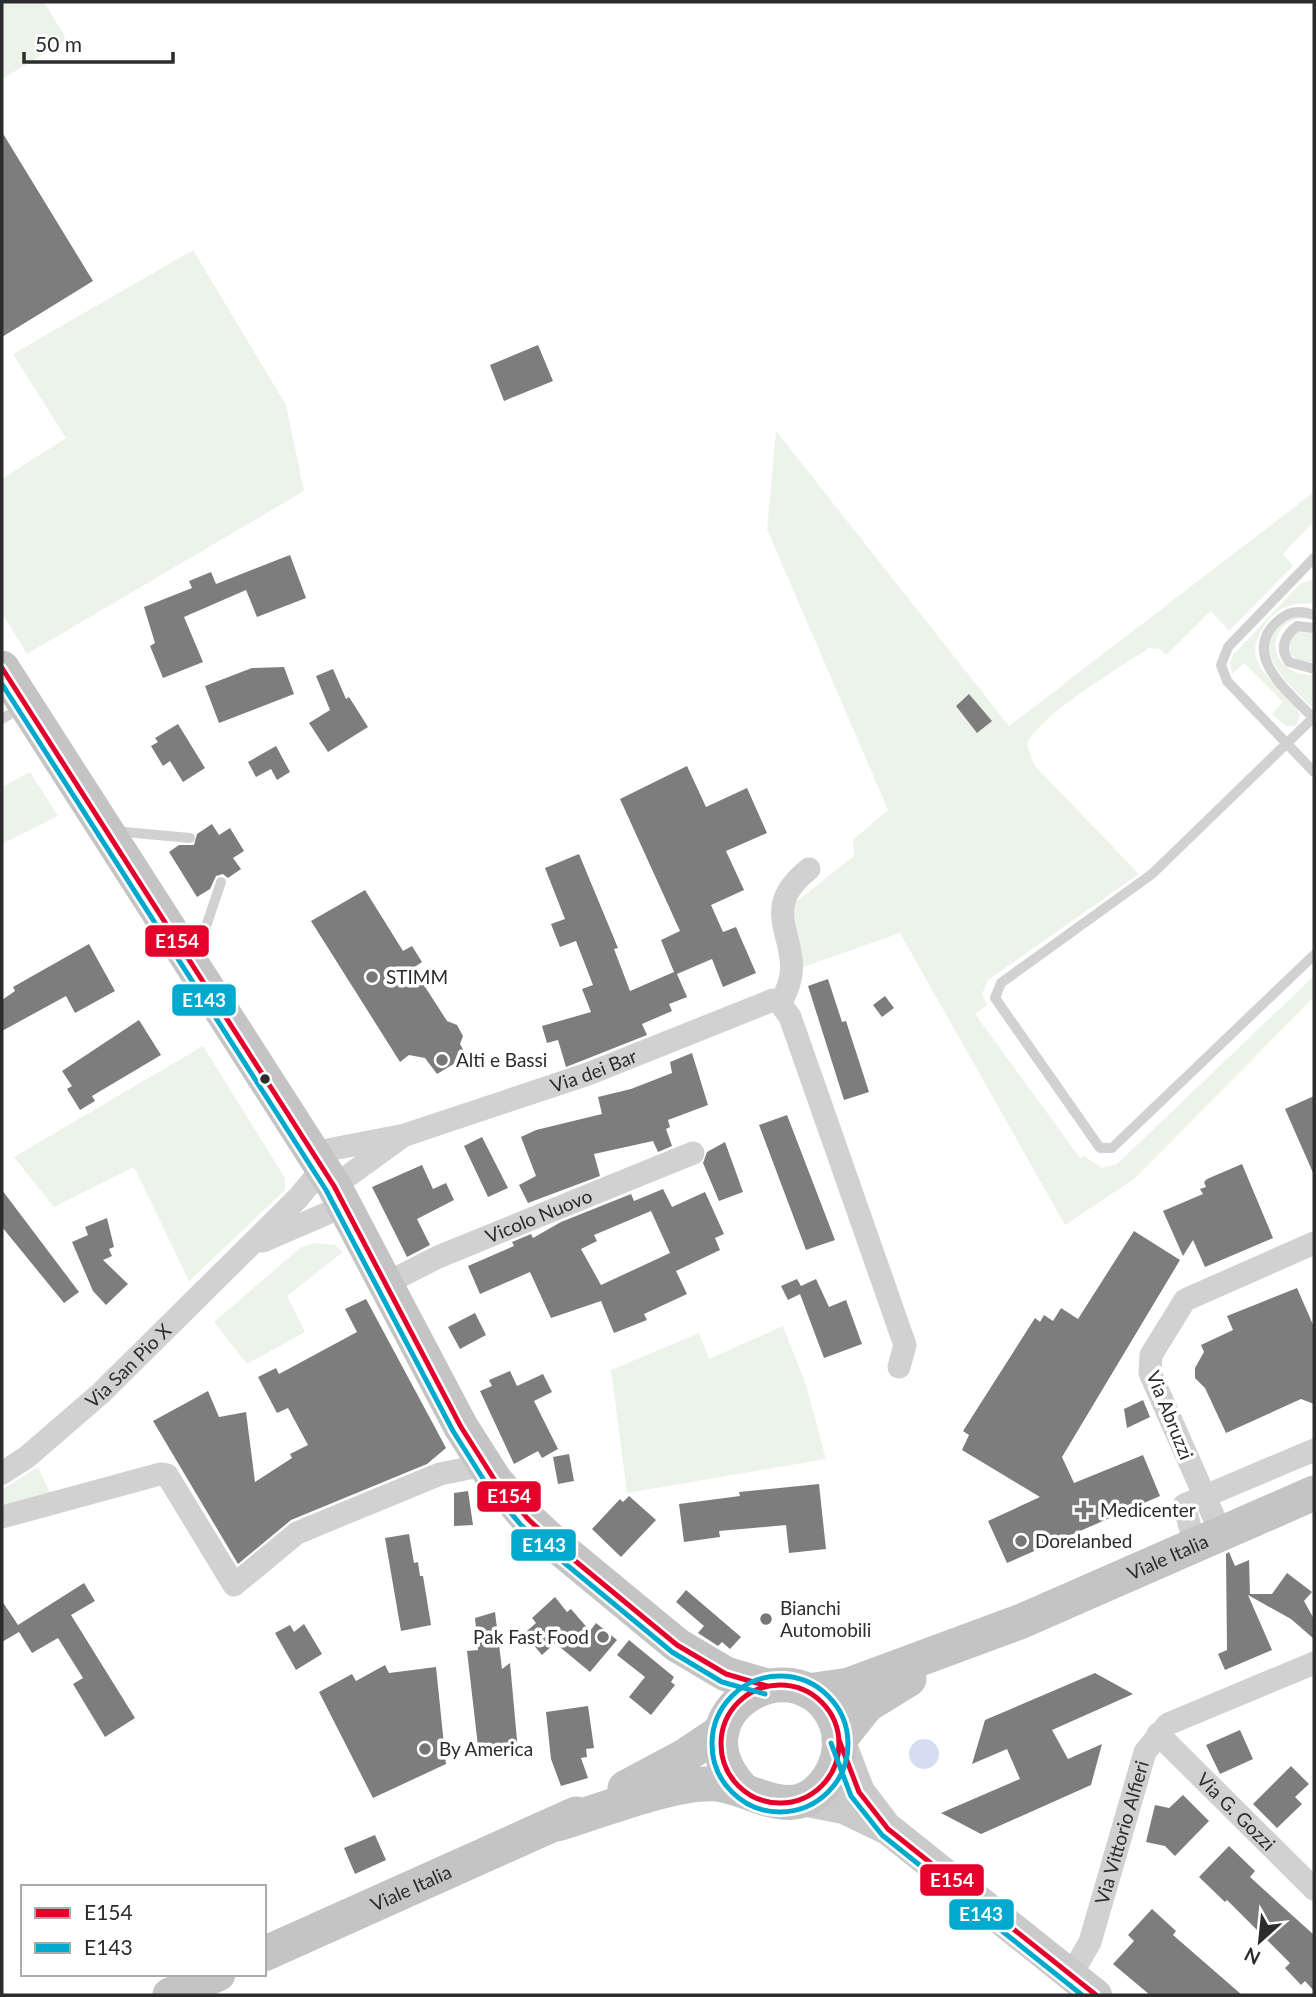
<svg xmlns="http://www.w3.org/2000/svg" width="1316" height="1997" viewBox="0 0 1316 1997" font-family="Lato,sans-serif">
<rect width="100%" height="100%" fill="#fff"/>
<path fill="#ecf4ea" d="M2,2H44L67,40L2,79Z
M193,250L286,405L304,491L27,654L2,613V479L66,438L13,354Z
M776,431L1009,726L1314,492V521L1283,554L1293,566L1229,631L1211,611L1166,655L1160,649L1149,648C1121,667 1037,716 1027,745L1034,765L1139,874L988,980L982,994L987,1005L975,1014L1080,1158L1084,1156L1102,1168L1117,1164L1314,976V997L1134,1179L1065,1225L900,933L803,967L792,905L854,856L853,840L888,810L767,529Z
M1314,579V600L1311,604C1293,602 1278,607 1267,622C1232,668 1285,682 1300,715L1296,726H1286L1272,714L1283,702L1244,663L1232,674L1230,662L1233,655L1300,584Z
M1297,616L1314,618V620C1270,608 1256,674 1314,675L1312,708C1287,682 1237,639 1297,616Z
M1297,631L1314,633V663L1300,661L1290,654L1288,641Z
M30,772L58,816L2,844V787Z
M203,1046L285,1178V1190L189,1281L134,1167L54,1207L14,1157Z
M314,1243L335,1245L343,1252L287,1296L305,1332L247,1364L214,1322L300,1248Z
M783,1326L806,1385L826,1459L627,1493L611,1370L699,1333L709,1359Z
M38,1467L52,1497L2,1511V1490Z"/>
<path fill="#d4ddf2" d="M909 1754a15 15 0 1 1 30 0a15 15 0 1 1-30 0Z"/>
<path fill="#7d7d7d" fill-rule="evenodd" d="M2,132L93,281L2,337Z
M538,345L553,381L504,401L490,365Z
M290,555L306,598L257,617L246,590L184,617L203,662L163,678L150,646L155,643L144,607L192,588L189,581L211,572L216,584Z
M284,667L294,694L219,723L205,686L252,668Z
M333,669L346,699L349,697L368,727L328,752L309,723L330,710L316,676Z
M969,694L992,721L977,733L956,706Z
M178,724L205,768L183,782L170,761L163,766L151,746L158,742L155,738Z
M276,746L290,772L277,780L271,769L256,777L248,762Z
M687,766L706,807L747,788L767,833L726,851L744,890L711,905L723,932L736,927L756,973L723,987L712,959L677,974L687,997L669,1004L672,1011L642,1024L647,1035L566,1067L558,1040L547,1043L542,1026L591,1012L582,989L593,985L576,941L560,947L551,924L565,919L545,868L579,854L618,948L614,949L630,991L674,972L661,940L680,931L620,799Z
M212,824L219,835L230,828L244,851L233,858L241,869L228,878L223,874L216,876L210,889L197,897L169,852L179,845H194L197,834Z
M365,890L403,951L412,946L422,962L413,968L447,1021L457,1025L463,1036L460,1044L467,1056L437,1074L425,1058L409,1055L400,1062L311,921Z
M89,944L115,991L75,1013L66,996L2,1031V1000L15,991L13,987Z
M828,979L842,1022L846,1021L869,1092L844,1100L808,986Z
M885,996L894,1008L882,1017L873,1005Z
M139,1020L161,1055L92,1096L95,1101L80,1110L67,1089L72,1086L62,1071Z
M692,1053L708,1105L668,1120L670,1127L666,1129L672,1146L658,1152L653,1141L594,1154L600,1176L528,1203L519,1185L536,1176L521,1137L536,1130L602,1114L598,1097L631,1089L672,1073L670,1062Z
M1314,1096V1175L1285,1109Z
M787,1115L835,1240L806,1250L759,1125Z
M482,1137L508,1188L488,1197L464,1146Z
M725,1142L743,1192L719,1201L703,1163L707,1152Z
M1242,1164L1273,1238L1205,1267L1193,1240L1183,1256L1163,1211L1203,1194L1200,1189L1206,1187L1204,1182L1207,1179Z
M422,1165L433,1189L446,1183L454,1200L417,1219L430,1245L407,1257L372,1187Z
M663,1189L672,1207L705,1192L724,1234L715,1238L720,1250L676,1271L687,1294L644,1314L647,1320L614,1333L601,1301L551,1318L530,1272L480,1294L468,1266L514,1246L512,1242L531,1234L533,1238L561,1222L631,1194L634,1201ZM651,1211L670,1253L601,1285L581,1249L597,1241L594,1235Z
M2,1190L79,1292L64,1303L2,1227Z
M107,1218L114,1247L109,1249L112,1256L103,1260L128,1284L106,1305L93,1291L72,1242L88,1235L85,1227Z
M1134,1231L1180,1260L1062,1457L1074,1483L1143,1455L1160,1496L1007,1563L988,1521L1040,1497L962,1450L969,1435L963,1431L1035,1318L1040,1322L1044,1315L1053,1321L1061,1308L1078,1319Z
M797,1279L801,1286L816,1279L829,1307L846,1300L862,1344L824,1358L800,1294L788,1300L781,1286Z
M1297,1288L1314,1327V1404L1301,1399L1226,1433L1205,1388L1195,1378V1368L1204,1352L1201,1345L1233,1330L1227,1316Z
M366,1299L446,1448L427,1464L291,1520L238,1564L153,1421L208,1391L219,1417L246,1412L255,1482L292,1458L290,1454L308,1445L288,1408L277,1413L258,1377L276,1368L279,1374L357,1332L345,1309Z
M475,1313L486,1335L460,1349L448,1327Z
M510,1371L517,1386L543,1374L552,1392L534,1401L558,1449L542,1458L538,1451L514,1464L480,1391L492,1386L489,1380Z
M1143,1400L1150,1417L1127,1428L1124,1409Z
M569,1454L574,1481L558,1484L553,1457Z
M819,1484L826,1549L789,1553L786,1525L719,1531L720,1537L684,1542L679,1504L740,1496L739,1492Z
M468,1491L473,1525L454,1526V1493Z
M629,1496L656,1520L621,1557L592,1529L620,1499L623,1502Z
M409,1534L414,1563L418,1562L420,1576H423L431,1625L401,1631L385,1538Z
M1229,1552L1235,1566L1249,1560L1250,1594H1272L1287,1573L1312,1592L1304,1601L1314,1619V1639L1291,1619L1248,1595L1272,1650L1225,1670L1218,1654L1227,1650L1226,1554Z
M84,1583L95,1601L71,1615L135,1718L105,1737L73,1684L83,1678L58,1638L32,1653L19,1632L2,1642V1601L18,1625Z
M686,1590L741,1637L730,1649L722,1642L718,1646L698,1633L704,1626L676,1602Z
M555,1597L567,1612L571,1609L590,1631L596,1623L617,1640L590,1672L555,1643L542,1655L532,1643L536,1640L527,1631L536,1623L532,1618Z
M495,1612L502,1669L510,1663L518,1751L479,1755L467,1651L478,1650L475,1618Z
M304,1624L322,1654L296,1670L275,1633L290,1625L294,1632Z
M629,1640L674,1677L671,1682L675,1685L651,1715L629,1697L645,1677L617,1655Z
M385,1665L389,1673L436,1667L446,1764L373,1798L319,1692L352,1674L356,1681Z
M1095,1673L1133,1694L1052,1730L1068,1759L1102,1744L1091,1785L981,1834L941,1813L1020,1779L1007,1749L972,1764L985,1720Z
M588,1706L594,1748L586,1749L587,1757L581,1758L588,1778L561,1786L551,1759L546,1712Z
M1240,1730L1253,1759L1220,1774L1206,1745Z
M1291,1766L1309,1784L1295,1797L1302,1804L1277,1828L1253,1804Z
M1183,1795L1209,1821L1175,1856L1165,1846L1146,1842L1155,1805L1169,1808Z
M375,1835L386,1860L355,1874L344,1848Z
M1229,1846L1255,1871L1250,1877L1314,1935V1991L1305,1981L1301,1985L1285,1968L1290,1963L1227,1900L1225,1902L1199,1877Z
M1152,1909L1176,1931L1173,1935L1242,1995H1150L1113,1964L1134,1941L1128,1935Z"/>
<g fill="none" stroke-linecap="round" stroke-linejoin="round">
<path stroke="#d1d1d1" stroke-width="10" d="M1314,558L1228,647L1221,665L1227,681L1314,772
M1314,628L1297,626C1284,636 1279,648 1289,662L1314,669
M1314,717L1152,874L1001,983L995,998L1100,1148H1112L1314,955
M1313,718C1290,693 1238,654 1279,620C1289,611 1301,610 1314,615
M2,719L22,707
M114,831L190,838
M196,956L221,882"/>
<g stroke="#d1d1d1" stroke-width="23">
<path d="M780,1003C817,945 748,917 809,869"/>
<path id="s1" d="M312,1153L405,1135L588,1074L773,1000L780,1003L790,1017L905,1345L899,1367"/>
<path d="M334,1186L399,1139"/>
<path d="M263,1241L344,1206"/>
<path id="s2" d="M387,1283L438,1257L693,1153"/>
<path id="s3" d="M2,1473L27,1457L101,1393L298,1198L322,1169"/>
<path d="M2,1517L160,1474L167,1475L234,1585L297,1533L440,1474L484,1465"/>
<path d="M1221,1533L1150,1373L1151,1355L1185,1300L1314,1243"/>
<path d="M1195,1545L1184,1505L1314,1450"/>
<path id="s4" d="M1158,1734L1314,1889"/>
<path id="s5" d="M1071,1975L1090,1942L1145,1752L1168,1724L1314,1663"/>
</g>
<path stroke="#cacaca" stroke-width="32" d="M839,1740L859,1792L884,1825
M802,1800L844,1808L888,1829L1096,1995"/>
<g stroke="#c4c4c4" stroke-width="35">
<path d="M2,668L334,1186L461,1427L494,1479L528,1519L556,1545L677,1645L726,1674L767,1686"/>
<path id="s6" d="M808,1691L849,1685L1022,1621L1314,1493"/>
<path d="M839,1740L867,1705L909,1679"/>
<path d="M625,1788L683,1757L722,1731"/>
<path d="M557,1824C598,1812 677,1780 717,1784C756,1789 796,1826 828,1779C839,1763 843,1741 836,1723C802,1638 668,1711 743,1790"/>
<path id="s7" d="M264,1954L576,1814"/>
<path d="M170,1995L218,1974"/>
</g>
<g stroke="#fff" stroke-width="10">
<path id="bus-1" d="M2,668L334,1186L461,1427L494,1479L528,1519L556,1545L677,1645L726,1674L767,1686
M721 1744a59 59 0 1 1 118 0a59 59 0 1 1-118 0Z
M839,1740L859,1792L888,1829L1096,1995"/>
</g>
<g stroke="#fff" stroke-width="10">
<path id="bus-2" d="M2,684L326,1190L453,1431L487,1485L521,1525L550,1551L672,1652L722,1682L765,1694
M712 1744a68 68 0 1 1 136 0a68 68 0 1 1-136 0Z
M831,1743L851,1796L882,1835L1082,1995"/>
</g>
<use href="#bus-1" stroke="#e4002b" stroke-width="5"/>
<use href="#bus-2" stroke="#00a9ce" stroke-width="5"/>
</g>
<g fill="#767676" stroke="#fff" stroke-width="2.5">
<circle cx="372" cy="977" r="7"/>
<circle cx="442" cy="1060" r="7"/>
<path d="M1080.5 1499.5h7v7h7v7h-7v7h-7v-7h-7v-7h7z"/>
<circle cx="1021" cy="1541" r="7"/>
<circle cx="766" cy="1619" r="7"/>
<circle cx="603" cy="1637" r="7"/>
<circle cx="425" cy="1749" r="7"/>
</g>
<circle fill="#2c2c2c" stroke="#fff" stroke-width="2.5" cx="265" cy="1079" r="6"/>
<g text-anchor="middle" stroke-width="7" stroke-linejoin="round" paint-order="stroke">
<g font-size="19" fill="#2c2c2c" stroke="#fff" text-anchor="start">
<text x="386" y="984">STIMM</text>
<text x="456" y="1067">Alti e Bassi</text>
<text x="1100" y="1517">Medicenter</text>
<text x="1035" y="1548">Dorelanbed</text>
<text x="780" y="1615">Bianchi<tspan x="780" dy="22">Automobili</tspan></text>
<text x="589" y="1644" text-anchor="end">Pak Fast Food</text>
<text x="439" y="1756">By America</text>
</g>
<g font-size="19" fill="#2c2c2c" stroke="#fff">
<text dy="7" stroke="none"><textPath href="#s1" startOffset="294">Via dei Bar</textPath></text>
<text dy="7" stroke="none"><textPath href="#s2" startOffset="166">Vicolo Nuovo</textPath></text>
<text dy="7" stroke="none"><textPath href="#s3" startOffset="166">Via San Pio X</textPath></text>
<text transform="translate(1170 1415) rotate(68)" y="7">Via Abruzzi</text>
<text dy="7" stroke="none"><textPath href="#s6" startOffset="385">Viale Italia</textPath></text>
<text dy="7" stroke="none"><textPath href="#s4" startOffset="110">Via G. Gozzi</textPath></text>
<text dy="7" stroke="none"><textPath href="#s5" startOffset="152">Via Vittorio Alfieri</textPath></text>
<text dy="7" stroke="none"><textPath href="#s7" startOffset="161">Viale Italia</textPath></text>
</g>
</g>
<g stroke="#fff" stroke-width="2.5">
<rect x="144" y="924" width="66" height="34" rx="7" fill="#e4002b"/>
<rect x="171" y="983" width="66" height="34" rx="7" fill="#00a9ce"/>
<rect x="476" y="1480" width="66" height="33" rx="7" fill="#e4002b"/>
<rect x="510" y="1528" width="67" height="34" rx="7" fill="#00a9ce"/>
<rect x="919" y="1863" width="66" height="34" rx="7" fill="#e4002b"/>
<rect x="948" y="1898" width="67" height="33" rx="7" fill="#00a9ce"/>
</g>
<g font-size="19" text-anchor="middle" font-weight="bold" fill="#fff">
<text x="177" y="948">E154</text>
<text x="204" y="1007">E143</text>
<text x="509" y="1503">E154</text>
<text x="544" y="1552">E143</text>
<text x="952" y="1887">E154</text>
<text x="981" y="1921">E143</text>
</g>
<rect width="1316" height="1997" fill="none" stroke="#2c2c2c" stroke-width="7"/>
<rect x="21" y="1885" width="245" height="91" fill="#ffffff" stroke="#ababab" stroke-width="2"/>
<rect x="35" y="1908" width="35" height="10" fill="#e4002b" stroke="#ababab" stroke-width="2"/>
<text x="84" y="1920" font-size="21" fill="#2c2c2c">E154</text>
<rect x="35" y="1943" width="35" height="10" fill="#00a9ce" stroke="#ababab" stroke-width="2"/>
<text x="84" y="1955" font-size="21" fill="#2c2c2c">E143</text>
<g transform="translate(1260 1941) rotate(207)" stroke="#ffffff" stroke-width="5" paint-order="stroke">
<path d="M0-5L12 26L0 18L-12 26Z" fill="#2c2c2c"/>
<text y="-10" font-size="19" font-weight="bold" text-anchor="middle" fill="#2c2c2c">N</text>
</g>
<path d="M24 52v10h149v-10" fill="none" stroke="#2c2c2c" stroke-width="3.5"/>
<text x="35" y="52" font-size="21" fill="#2c2c2c" stroke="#ffffff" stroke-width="5" paint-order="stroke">50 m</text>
</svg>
